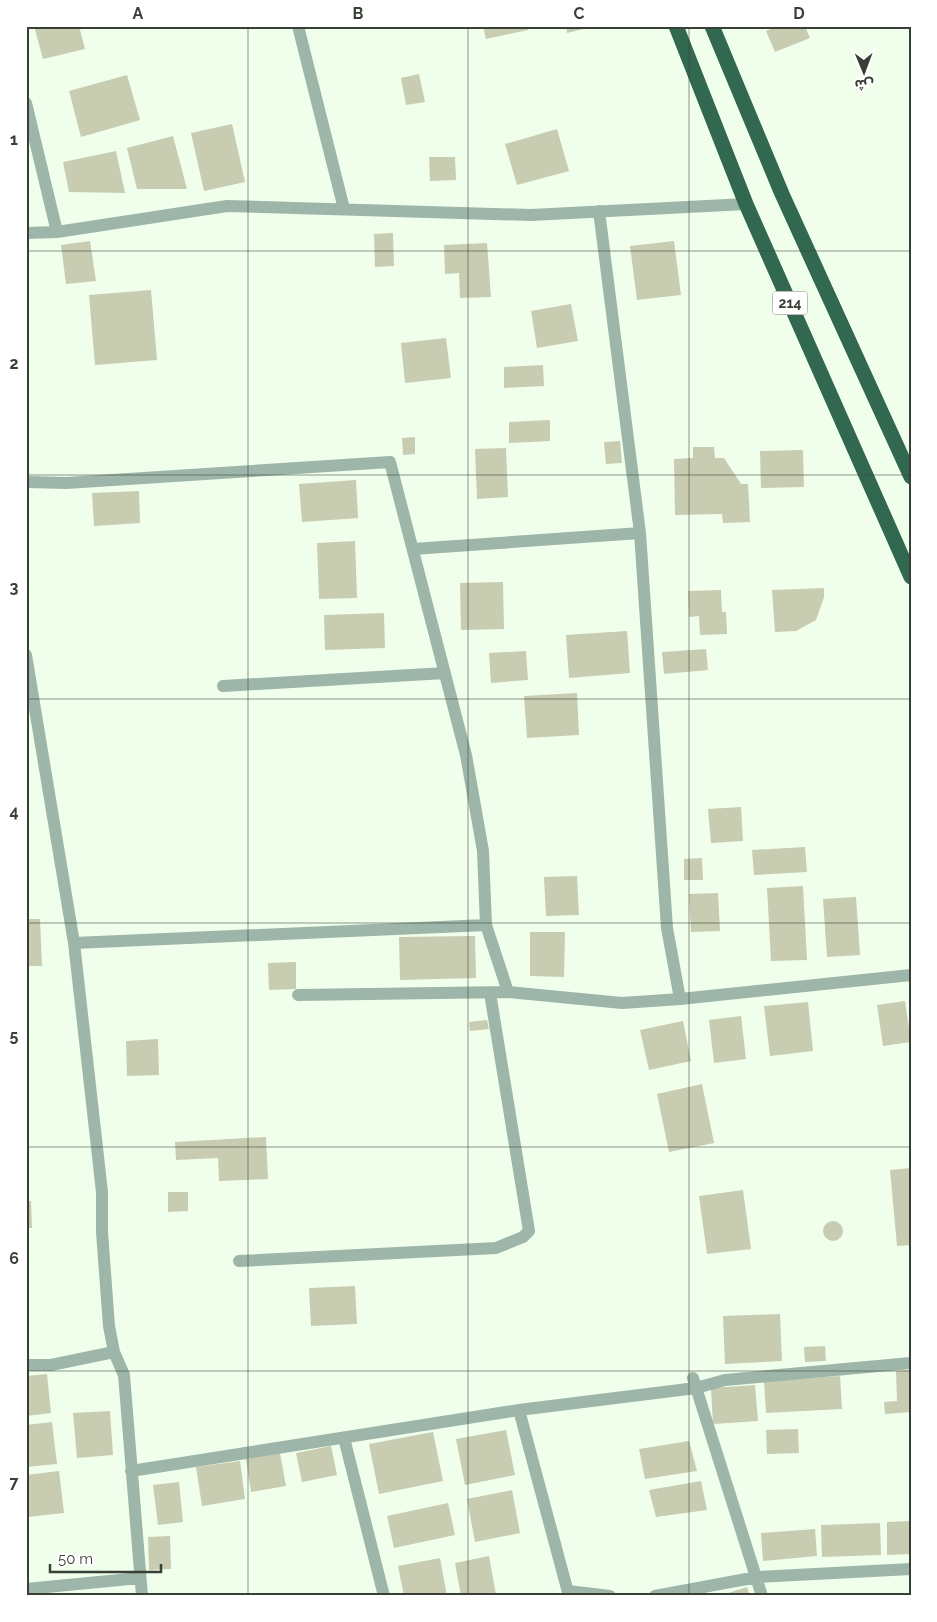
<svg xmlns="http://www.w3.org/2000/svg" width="937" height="1622" viewBox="0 0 937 1622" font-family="Raleway,'Noto Sans Arabic',sans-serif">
<rect width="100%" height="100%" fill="#f0ffeb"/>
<path fill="#c8ccb1" d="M34,26H79L85,49L43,59Z
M483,26H527L528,30L486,39Z
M566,26H592V27L567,33Z
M778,26H805L810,38L775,52L766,31Z
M419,74L425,102L406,105L401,78Z
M127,75L140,120L81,137L69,91Z
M232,124L245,182L204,191L191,133Z
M557,129L569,171L517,185L505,144Z
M173,136L187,189H137L127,148Z
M116,151L125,193L69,192L63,162Z
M429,157H455L456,180L430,181Z
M393,233L394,266L375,267L374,234Z
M90,241L96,281L66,284L61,245Z
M674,241L681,295L637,300L630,246Z
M487,243L491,297L460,298L459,273L445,274L444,245Z
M151,290L157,360L95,365L89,295Z
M571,304L578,341L537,348L531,311Z
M446,338L451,378L405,383L401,343Z
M543,365L544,386L504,388V367Z
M550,420V441L509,443V422Z
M415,437V454L403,455L402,438Z
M620,441L622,463L606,464L604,442Z
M693,447H714L715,458H724L741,484H748L750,522L723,523L722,514L675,515L674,459L693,458Z
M506,448L508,497L477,499L475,449Z
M803,450L804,487L761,488L760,451Z
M356,480L358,518L302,522L299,484Z
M139,491L140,523L94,526L92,493Z
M355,541L357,598L319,599L317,543Z
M503,582L504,629L461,630L460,583Z
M824,588V597L816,620L796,631L775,632L772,590Z
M721,590L722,612H726L727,634L700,635L699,616L689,617L688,591Z
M384,613L385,648L325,650L324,615Z
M627,631L630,673L569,678L566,635Z
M706,649L708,670L664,674L662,652Z
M526,651L528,680L491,683L489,653Z
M577,693L579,735L527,738L524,696Z
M741,807L743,841L711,843L708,809Z
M805,847L807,872L754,875L752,850Z
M702,858L703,880H684V859Z
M577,876L579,915L546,916L544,877Z
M803,886L807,960L771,961L767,888Z
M718,893L720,931L691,932L689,894Z
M856,897L860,955L827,957L823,899Z
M26,919H40L42,966H26Z
M530,932H565L564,977L530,976Z
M475,936L476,978L400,980L399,937Z
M296,962V989L269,990L268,963Z
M905,1001L911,1042L883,1046L877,1005Z
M808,1002L813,1051L770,1056L764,1006Z
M741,1016L746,1059L714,1063L709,1020Z
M487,1020L489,1029L470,1031L469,1022Z
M683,1021L691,1061L649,1070L640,1030Z
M158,1039L159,1075L127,1076L126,1041Z
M702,1084L714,1143L669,1152L657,1094Z
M266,1137L268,1179L219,1181L218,1158L176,1160L175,1142Z
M911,1168V1245L897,1246L890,1170Z
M743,1190L751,1249L707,1254L699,1196Z
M168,1192H188V1211L168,1212Z
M26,1201H31L32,1228H26Z
M823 1231a10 10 0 1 1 20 0a10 10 0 1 1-20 0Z
M355,1286L357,1324L311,1326L309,1288Z
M780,1314L782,1361L725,1364L723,1316Z
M825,1346L826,1361L805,1362L804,1347Z
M911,1370V1412L885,1414L884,1402L897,1401L896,1371Z
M47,1374L51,1413L26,1416V1376Z
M840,1376L842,1409L766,1413L764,1381Z
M755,1385L758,1421L713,1424L711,1388Z
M110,1411L113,1455L77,1458L73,1413Z
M52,1422L57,1464L26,1467V1425Z
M798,1429L799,1453L767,1454L766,1430Z
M506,1430L515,1475L465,1485L456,1439Z
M433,1432L443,1481L379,1494L369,1444Z
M689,1441L697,1471L645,1479L639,1449Z
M331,1446L337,1475L302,1482L296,1453Z
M280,1453L286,1486L251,1492L246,1459Z
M240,1461L245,1499L202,1506L196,1467Z
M59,1471L64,1513L28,1517L26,1475Z
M701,1481L707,1510L656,1517L649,1490Z
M179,1482L183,1522L158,1525L153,1485Z
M512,1490L520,1533L475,1542L467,1499Z
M448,1503L455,1535L394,1548L387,1516Z
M911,1521V1554L887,1555V1522Z
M880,1523L881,1555L822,1557L821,1525Z
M815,1529L817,1556L763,1561L761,1533Z
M170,1536L171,1569L149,1570L148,1537Z
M489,1556L496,1595L461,1596L455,1563Z
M440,1558L447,1596H404L398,1566Z
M747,1587L750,1596H725V1594Z"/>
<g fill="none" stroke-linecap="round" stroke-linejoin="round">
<path stroke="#9eb6a9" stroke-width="12" d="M298,26L344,209
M26,103L57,232
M599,211L640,533L667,928L680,999
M26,233L57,232L227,206L531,215L746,204
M26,482L66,483L390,462L466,755L483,851L486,925L508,992
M413,549L640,533
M26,655L74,943L102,1192V1232L109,1326L114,1352L124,1375L142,1596
M223,686L445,673
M74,943L486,925
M298,995L508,992L622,1003L680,999L911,975
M239,1261L496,1248L523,1237L529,1231L490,993
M26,1365H51L114,1352
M693,1378L762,1596
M519,1410L569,1596
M344,1438L384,1596
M131,1471L519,1410L696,1388L725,1380L911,1363
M26,1589L140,1578
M568,1591L610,1596
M655,1596L757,1577L911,1569"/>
<path stroke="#336850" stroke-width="15" d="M676,26L746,204L911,577
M712,26L782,194L911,477"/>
</g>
<path fill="none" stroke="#383f36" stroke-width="1" stroke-opacity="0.55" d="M248,26V1596M468,26V1596M689,26V1596M26,251H911M26,475H911M26,699H911M26,923H911M26,1147H911M26,1371H911"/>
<g text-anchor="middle" stroke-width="4.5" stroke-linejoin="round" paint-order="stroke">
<rect fill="#fff" stroke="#747972" stroke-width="1" x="772.5" y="291.5" width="35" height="23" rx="4"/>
<g font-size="14" font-weight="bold" fill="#383f36">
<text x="790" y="308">214</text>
</g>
</g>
<rect width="937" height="1622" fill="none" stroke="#ffffff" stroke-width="55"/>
<g transform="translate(864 72) rotate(179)" stroke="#ffffff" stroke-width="4" paint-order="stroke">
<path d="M0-4L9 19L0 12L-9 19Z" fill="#383f36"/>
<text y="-8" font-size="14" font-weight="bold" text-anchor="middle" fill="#383f36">ش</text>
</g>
<path d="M50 1564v8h111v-8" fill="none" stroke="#383f36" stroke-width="2.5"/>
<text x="58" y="1564" font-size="15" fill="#383f36" stroke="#ffffff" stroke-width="4" paint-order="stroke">50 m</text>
<rect x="28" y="28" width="882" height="1566" fill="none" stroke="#383f36" stroke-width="2"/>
<g font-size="16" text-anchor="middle" font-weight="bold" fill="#383f36">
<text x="138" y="19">A</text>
<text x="358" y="19">B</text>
<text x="579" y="19">C</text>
<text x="799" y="19">D</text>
<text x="14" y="145">1</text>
<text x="14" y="369">2</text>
<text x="14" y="593">3</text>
<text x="14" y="817">4</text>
<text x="14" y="1041">5</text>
<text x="14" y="1264">6</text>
<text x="14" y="1488">7</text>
</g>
</svg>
